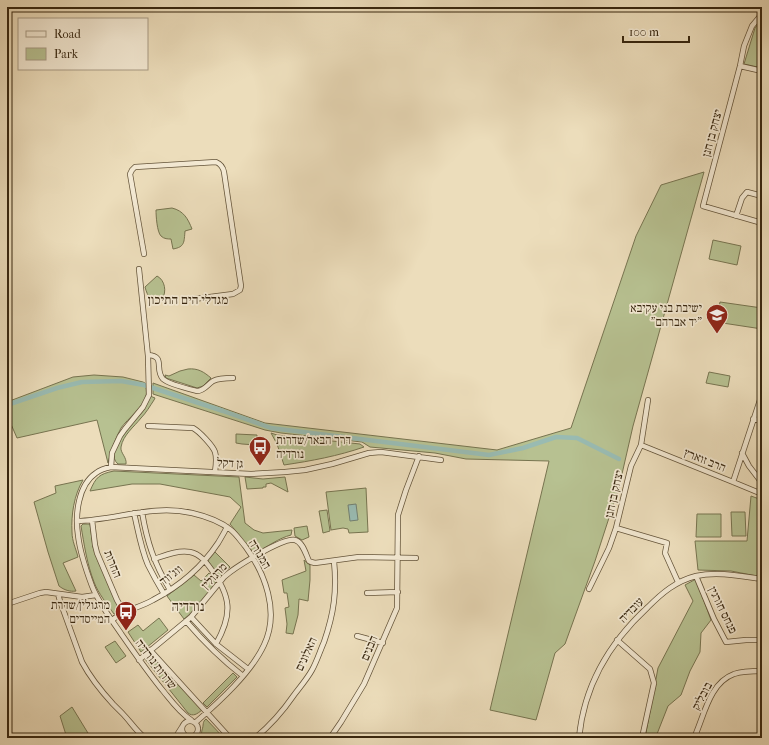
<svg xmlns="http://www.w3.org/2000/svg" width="769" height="745" viewBox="0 0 769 745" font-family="'IM FELL French Canon','Frank Ruhl Libre',serif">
<rect width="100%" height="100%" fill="#ecddbb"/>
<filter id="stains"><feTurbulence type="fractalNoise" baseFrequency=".005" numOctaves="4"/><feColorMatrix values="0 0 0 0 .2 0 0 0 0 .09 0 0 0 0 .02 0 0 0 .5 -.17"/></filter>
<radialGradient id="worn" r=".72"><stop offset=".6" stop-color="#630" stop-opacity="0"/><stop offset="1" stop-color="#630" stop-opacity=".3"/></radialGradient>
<path fill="#b7c191" stroke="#777450" d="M762,19V68L744,64L755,28Z
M704,172L633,426L619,487L595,561L565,644L555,653L536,720L490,710L549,461L466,459L435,453L370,447L362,442L281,433L265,430L153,394V383L265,423L497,450L571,428L636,236L661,185Z
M172,208C184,211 188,219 192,229L185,231C184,242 185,247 173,249L171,239C168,239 164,239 161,236C157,232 156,216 156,210Z
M713,240L741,246L737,265L709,259Z
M157,276C165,280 167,292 162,299C150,299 148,298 145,287Z
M720,302L762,308V329L716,322Z
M188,369C198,368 204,372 211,378L203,386L197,388L166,378L165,375L169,376L180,371Z
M709,372L730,376L728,387L706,383Z
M94,375L123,377L143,382L145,383C146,387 147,392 146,396C143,408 128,418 121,428C115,439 111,451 108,463L97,420L17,438L7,415V402L73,377Z
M150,396L155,398L154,400C150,406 146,413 141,418C134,427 123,435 121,447C120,453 127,457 126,464H118C103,452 135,421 143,411C146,406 148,401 150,396Z
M271,433L277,435L360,444L364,447C338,456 311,461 284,465L277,444Z
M236,434L257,435L256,445L242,444L236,443Z
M114,471L239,477L245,523L254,530L263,533L292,530L291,535C279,538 267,547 255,553C245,546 238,533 230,524L241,507L230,497L160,484H132L90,491C96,477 99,474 114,471Z
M245,477L263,479L285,477L288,492L271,483L266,484V487H263V488L247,489Z
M83,480C74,495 71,515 72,532C72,541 76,549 78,557L63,563L76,591C70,592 64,590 59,586L48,552L34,502L56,493L55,486Z
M366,488L368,532L349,533L348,529L343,528L331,530L326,492Z
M751,496L762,500V577L731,571L698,570L695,541H747Z
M327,510L330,531L323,533L319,511Z
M731,512H745L746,536H732Z
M697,514H721V537H696Z
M83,524H90L93,547L121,610L114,614C107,604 98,593 94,582C87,564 84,544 81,526Z
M307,526L309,537L302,540L295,536L294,528Z
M215,552L230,567L220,577L218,576L208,561V559Z
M304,560L310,565V580L308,601L299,599L298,615L293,634L286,633L287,624L285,608L289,607L287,593H284L282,580L306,571Z
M209,573L216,583C206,595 197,609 184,619L167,596L194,575L201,581Z
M696,579L711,620L701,633L700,652L690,671L681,695L668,706L657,734L653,738H645L658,668L693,601L685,585Z
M159,618L168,630L141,652L128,632L138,625L143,631Z
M7,634C9,643 14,652 7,659Z
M115,641L126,656L116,663L105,647Z
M150,654L202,710C197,714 193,717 188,713L145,659Z
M233,673L237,677L207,707L203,703Z
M72,707L91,738H67L60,716Z
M206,719L224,738H198C200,736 202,733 202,730C204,725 202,722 206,719Z"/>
<path fill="#99bbb2" stroke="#727f71" d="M356,504L358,520L350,521L348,505Z"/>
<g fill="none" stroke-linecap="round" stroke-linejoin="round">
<path stroke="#99bbb2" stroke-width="4.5" d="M7,405L57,388L82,382L121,381L144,385L223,411L271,428L489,455L523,448L556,437L577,438L619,459"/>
<g stroke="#64543a" stroke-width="6">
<path id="minor" d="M762,14L752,26L744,46L740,66L703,206L762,223
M740,66L762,71
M736,216L742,198L747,192L762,196
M144,254L130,174L132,170L135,167L216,162C221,164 223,167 224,172L241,286L240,290L233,294L194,299
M148,355C166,356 154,369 163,379C168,384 189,389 197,391C204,391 207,385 213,381C219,378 227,378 233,378
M753,419L762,421
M148,426L193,428C199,431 213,446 215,452C217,458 216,465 215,472
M641,445L733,482L762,494
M742,453L749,466L762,483
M111,467L112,453L120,436L125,429L143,407L149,395L148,356L139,269
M733,482L762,394
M142,512C147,542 154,563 170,590
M134,513C138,530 141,549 148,565C153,575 158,584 164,594
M92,520L95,545L97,553L117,600L124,612
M77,521C116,520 153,504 192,513C205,516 220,521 231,530C236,534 240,540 245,546C265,573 280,612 264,645C251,673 219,702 196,722
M616,528L667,543L665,553L678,582
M154,559C166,555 178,550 190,552C200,554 206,562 211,569C231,596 233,614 216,644
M696,576L714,619L726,642L746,640H762
M589,589L609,548L616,528L631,466L641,445L648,400
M367,593L398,592
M58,594L60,601L82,662C90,677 102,692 113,704C116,707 119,710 122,713C130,721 136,731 145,738
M7,604L40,593L46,592L82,597L96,595
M191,617L216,644L248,669
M112,620C124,610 139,608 153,600C178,587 202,567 218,543C221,538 224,533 227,527
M186,621C204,642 221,659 243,676
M357,636L383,643
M617,640L650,669L654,683L642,738
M150,650L230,738
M139,660L191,617L224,577C234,568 283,537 295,540C303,542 306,555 309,561L311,562L315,563L359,557L416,558
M191,720C180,713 172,702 164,692C149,674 136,655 122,635C112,620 99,604 92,586C86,570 80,553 78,535C75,515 78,485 96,473C101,469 106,468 111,467L251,474L285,472L305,470L332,464L369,453L381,452L441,460
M182 729a8 8 0 1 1 16 0a8 8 0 1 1-16 0Z
M695,736L726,738
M175,738L182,727
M255,738C271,725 283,711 294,695C300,687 307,679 312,670C317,661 320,651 324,642C334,613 337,591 334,561
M330,738L341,722L364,684L397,608L398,515L406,490L419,456
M579,738C584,685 609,643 648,607C662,593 676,581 696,576C717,571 741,576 762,579
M694,738C704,717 709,683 734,674C743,671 753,671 762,671"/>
</g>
<use href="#minor" stroke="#f3e9d3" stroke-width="4.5"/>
</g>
<defs>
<g id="school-pin" transform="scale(1.15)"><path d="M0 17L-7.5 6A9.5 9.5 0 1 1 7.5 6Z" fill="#8f2418" stroke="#f3e9d3"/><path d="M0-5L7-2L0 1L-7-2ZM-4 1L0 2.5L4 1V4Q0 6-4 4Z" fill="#fff"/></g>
<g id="bus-pin" transform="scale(1.15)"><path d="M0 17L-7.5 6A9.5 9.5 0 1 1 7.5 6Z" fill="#8f2418" stroke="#f3e9d3"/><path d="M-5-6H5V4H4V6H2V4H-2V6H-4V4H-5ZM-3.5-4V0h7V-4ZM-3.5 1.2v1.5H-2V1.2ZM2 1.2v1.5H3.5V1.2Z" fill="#fff"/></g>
</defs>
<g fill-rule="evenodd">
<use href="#school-pin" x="717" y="315"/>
<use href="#bus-pin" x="260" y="447"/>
<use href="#bus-pin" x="126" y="612"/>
</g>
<g text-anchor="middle" stroke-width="3.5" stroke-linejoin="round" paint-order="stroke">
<g font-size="12" fill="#37260f" stroke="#f3e9d3">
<text transform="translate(712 133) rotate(-75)" y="4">יצחק בן חנן</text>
<text transform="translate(705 460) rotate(22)" y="4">הרב זוארץ</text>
<text transform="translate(230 463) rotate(3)" y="4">גן דקל</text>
<text transform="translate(614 494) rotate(-77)" y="4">יצחק בן חנן</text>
<text transform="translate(260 554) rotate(59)" y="4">המנורה</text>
<text transform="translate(113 564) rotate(68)" y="4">החרות</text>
<text transform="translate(171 575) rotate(-37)" y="4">ווג'ווד</text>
<text transform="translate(214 576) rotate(-47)" y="4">מרגולין</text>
<text transform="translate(631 610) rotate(-46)" y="4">עובדיה</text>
<text transform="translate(723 610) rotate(64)" y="4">פנחס חורגין</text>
<text transform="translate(369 648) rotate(-67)" y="4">הבנים</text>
<text transform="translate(306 654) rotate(-65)" y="4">האלונים</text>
<text transform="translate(156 664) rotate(53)" y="4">שדרות נורדיה</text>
<text transform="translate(702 696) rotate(-62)" y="4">בובליק</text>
</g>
<g font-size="12" fill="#37260f" stroke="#f3e9d3" text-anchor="end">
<text x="702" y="312">ישיבת בני עקיבא<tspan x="702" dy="14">"יד אברהם"</tspan></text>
<text x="276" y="444" text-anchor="start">דרך הבאר/שדרות<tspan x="276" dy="14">נורדיה</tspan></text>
<text x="110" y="609">מרגולין/שדרת<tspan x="110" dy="14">המייסדים</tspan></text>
</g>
<g font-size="13" fill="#37260f" stroke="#f3e9d3">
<text x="188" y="304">מגדלי הים התיכון</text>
</g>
<g font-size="14" fill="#37260f" stroke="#f3e9d3">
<text x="188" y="611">נורדיה</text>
</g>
</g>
<rect width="769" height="745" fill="none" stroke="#ecddbb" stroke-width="24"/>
<rect x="8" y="8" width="753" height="729" fill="none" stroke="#37260f" stroke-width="2"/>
<rect x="12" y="12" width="745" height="721" fill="none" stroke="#37260f"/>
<rect x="18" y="18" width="130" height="52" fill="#f3e9d3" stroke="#a89b85"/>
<rect x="26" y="31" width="20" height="6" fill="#f3e9d3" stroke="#a89b85"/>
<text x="54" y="38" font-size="12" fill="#37260f">Road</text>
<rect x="26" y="48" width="20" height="12" fill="#b7c191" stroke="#a89b85"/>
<text x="54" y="58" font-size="12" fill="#37260f">Park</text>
<path d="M623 36v6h66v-6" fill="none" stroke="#37260f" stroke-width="2"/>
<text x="629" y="36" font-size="12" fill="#37260f" stroke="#f3e9d3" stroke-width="3" paint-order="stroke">100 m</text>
<rect width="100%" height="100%" filter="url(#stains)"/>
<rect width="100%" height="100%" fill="url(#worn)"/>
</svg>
